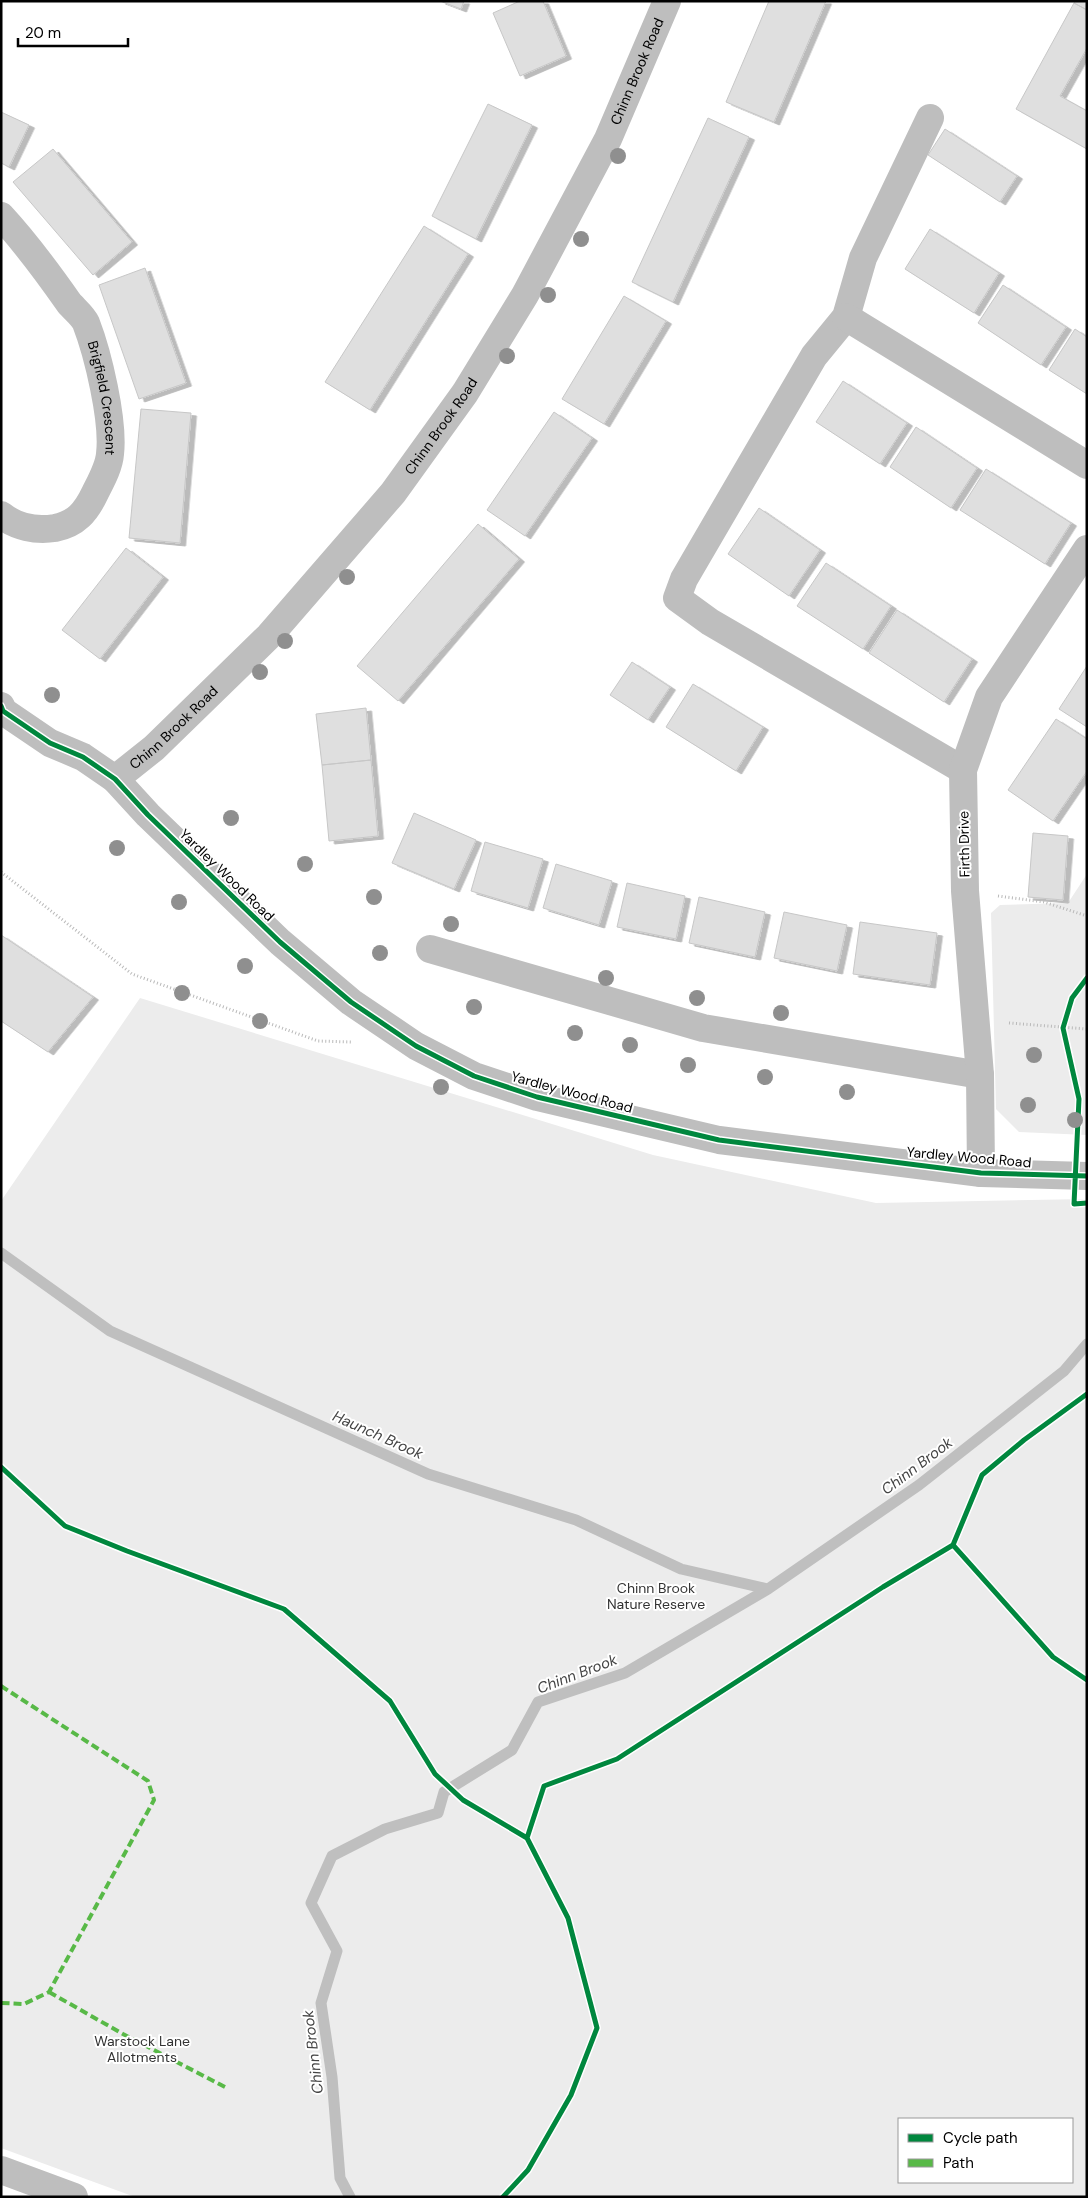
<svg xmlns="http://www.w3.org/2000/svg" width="1088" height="2198" viewBox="0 0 1088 2198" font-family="'DM Sans',sans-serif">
<defs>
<filter id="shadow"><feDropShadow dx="5.5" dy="3" stdDeviation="0" flood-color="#0004"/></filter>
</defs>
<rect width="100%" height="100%" fill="#fff"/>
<path fill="#ececec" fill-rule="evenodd" d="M1087,874V1135L1019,1132L996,1109L991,913L1000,905L1068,903Z
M140,998L653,1155L876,1203L1087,1199V2197H135L1,2148V1201ZM899,2119H1072V2182H899Z"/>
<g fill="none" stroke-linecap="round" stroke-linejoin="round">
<path stroke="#bfbfbf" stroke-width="11" d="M1,1253L110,1331L428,1474L576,1520L681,1569L768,1589
M350,2197L340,2178L332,2077L321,2003L337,1951L311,1903L332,1856L385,1829L438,1813L444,1792L512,1750L538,1702L625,1673L768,1589L919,1485L1064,1371L1087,1344"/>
</g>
<path fill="#dfdfdf" stroke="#c7c7c7" filter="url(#shadow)" d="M440,1H464L461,9Z
M520,1H543L566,56L520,76L493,13Z
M769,1H826L774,122L726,102Z
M1075,1H1087V10L1074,3Z
M1074,3L1087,10V48L1060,96L1087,111V149L1016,109Z
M488,104L532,125L476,239L432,216Z
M1,112L29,125L9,167L1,163Z
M708,118L749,137L673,302L632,282Z
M945,129L1017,176L1000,202L928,155Z
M53,149L132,242L93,275L13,182Z
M424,226L468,254L370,410L325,382Z
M930,229L999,273L974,313L905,269Z
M145,268L186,383L139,399L99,285Z
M1003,285L1066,327L1041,365L978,323Z
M624,296L666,321L604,424L562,399Z
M1075,329L1087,337V394L1049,370Z
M843,381L907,423L880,464L816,422Z
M141,409L191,413L180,543L129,538Z
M554,412L592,438L525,536L487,510Z
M916,427L977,468L951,508L890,467Z
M986,469L1071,523L1045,564L960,510Z
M759,508L820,550L789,596L728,554Z
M478,524L519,559L398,701L357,666Z
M126,548L163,577L100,659L62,630Z
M826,563L891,606L863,649L797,606Z
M897,610L972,659L944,702L869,653Z
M632,662L670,687L648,720L610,695Z
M1087,666V727L1059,709Z
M693,684L763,727L736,771L666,727Z
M366,708L371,760L322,765L316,714Z
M1056,719L1087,739V771L1053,821L1008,790Z
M371,760L378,836L329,841L322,765Z
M414,813L476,840L454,889L392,863Z
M1033,833L1068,836L1063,900L1028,897Z
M485,842L543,859L528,908L471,891Z
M556,864L612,881L599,925L543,908Z
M627,883L685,896L676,939L617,927Z
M699,897L765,912L755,957L689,943Z
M784,912L847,925L837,971L774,958Z
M860,922L937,933L930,985L853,974Z
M1,935L93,997L48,1052L1,1021Z"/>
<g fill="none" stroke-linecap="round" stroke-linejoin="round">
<path stroke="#b9b9b9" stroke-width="3" stroke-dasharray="1 2.5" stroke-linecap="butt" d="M1,872L132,974L318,1041L351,1042
M998,896L1044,902L1087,916
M1009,1023L1087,1029"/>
<g stroke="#bebebe" stroke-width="28">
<path d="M930,118L863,258L846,317L814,356L684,579L677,598L710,622L963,770"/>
<path id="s1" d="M1,216C26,243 48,273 69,303C74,309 83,316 86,323C98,354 114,421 110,454C109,467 101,481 95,493C86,512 76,524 55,528C36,531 16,527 1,515"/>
<path d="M846,317L1087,465"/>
<path d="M1,706L3,711L50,743L83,757L115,779L148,815L280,942L351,1002L416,1046L474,1076L537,1097L719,1140L981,1173L1087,1176"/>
<path id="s2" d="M115,779L154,748L269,636L393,493L465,393L525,295L608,139L667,1"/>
<path d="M430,949L703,1028L980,1075"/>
<path d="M981,1173L980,1075L965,891L963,770L989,697L1087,549"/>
<path d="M1,2170L74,2197"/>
</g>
<path stroke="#58b947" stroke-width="4" stroke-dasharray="8 4" stroke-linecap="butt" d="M1,1686L148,1781L154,1800L49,1992L24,2004L1,2003
M49,1992L123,2034L225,2087"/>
<g stroke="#fff" stroke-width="8">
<path id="cycleway" d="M1,706L3,711L50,743L83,757L115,779L148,815L280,942L351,1002L416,1046L474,1076L537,1097L719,1140L981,1173L1087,1176
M1087,978L1072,998L1063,1028L1079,1099L1074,1204L1087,1203
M1087,1394L1024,1440L982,1475L953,1545L1053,1657L1087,1680
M1,1467L65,1526L127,1551L284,1609L390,1701L435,1774L463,1800L527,1838
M503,2197L528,2170L571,2095L597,2028L568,1918L527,1838L544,1786L617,1759L883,1587L953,1545"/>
</g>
<use href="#cycleway" stroke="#00873e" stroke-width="5"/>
</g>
<g fill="#8f8f8f">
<circle cx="618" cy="156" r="8"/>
<circle cx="581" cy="239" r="8"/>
<circle cx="548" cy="295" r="8"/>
<circle cx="507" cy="356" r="8"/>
<circle cx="347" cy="577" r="8"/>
<circle cx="285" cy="641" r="8"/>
<circle cx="260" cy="672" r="8"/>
<circle cx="52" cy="695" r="8"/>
<circle cx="231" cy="818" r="8"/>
<circle cx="117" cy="848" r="8"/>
<circle cx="305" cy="864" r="8"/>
<circle cx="374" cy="897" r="8"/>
<circle cx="179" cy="902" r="8"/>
<circle cx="451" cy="924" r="8"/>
<circle cx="380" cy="953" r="8"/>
<circle cx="245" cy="966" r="8"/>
<circle cx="606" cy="978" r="8"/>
<circle cx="182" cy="993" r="8"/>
<circle cx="697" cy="998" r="8"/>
<circle cx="474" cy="1007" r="8"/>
<circle cx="781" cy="1013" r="8"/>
<circle cx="260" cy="1021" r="8"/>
<circle cx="575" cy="1033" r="8"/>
<circle cx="630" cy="1045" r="8"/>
<circle cx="1034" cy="1055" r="8"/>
<circle cx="688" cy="1065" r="8"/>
<circle cx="765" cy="1077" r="8"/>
<circle cx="441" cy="1087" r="8"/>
<circle cx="847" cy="1092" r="8"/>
<circle cx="1028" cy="1105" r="8"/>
<circle cx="1075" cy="1120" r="8"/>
</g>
<g text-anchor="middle" stroke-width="4" stroke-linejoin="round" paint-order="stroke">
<g font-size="14" fill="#000" stroke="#fff">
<text dy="5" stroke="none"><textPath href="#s2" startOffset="888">Chinn Brook Road</textPath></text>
<text dy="5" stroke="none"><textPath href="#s1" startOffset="214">Brigfield Crescent</textPath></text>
<text dy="5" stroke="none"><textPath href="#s2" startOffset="482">Chinn Brook Road</textPath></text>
<text dy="5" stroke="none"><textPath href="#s2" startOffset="78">Chinn Brook Road</textPath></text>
<text transform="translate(964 844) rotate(-91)" y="5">Firth Drive</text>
<text transform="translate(227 875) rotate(44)" y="5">Yardley Wood Road</text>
<text transform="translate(572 1092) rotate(15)" y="5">Yardley Wood Road</text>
<text transform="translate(969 1157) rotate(5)" y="5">Yardley Wood Road</text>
</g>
<g font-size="14" fill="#333" stroke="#fff">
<text x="656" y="1593">Chinn Brook<tspan x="656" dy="16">Nature Reserve</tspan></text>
<text x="142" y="2046">Warstock Lane<tspan x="142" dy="16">Allotments</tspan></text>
</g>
<g font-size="15" font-style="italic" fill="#444" stroke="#fff">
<text transform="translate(378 1435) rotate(24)" y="5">Haunch Brook</text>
<text transform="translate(917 1466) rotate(-37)" y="5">Chinn Brook</text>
<text transform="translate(577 1674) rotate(-21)" y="5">Chinn Brook</text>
<text transform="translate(313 2052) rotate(-97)" y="5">Chinn Brook</text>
</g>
</g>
<rect width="1088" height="2198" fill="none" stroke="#000000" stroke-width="5"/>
<rect x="898" y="2118" width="175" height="65" fill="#ffffff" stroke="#999999"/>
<rect x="908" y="2134" width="25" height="8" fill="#00873e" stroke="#999999"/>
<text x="943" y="2143" font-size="15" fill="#000000">Cycle path</text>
<rect x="908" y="2159" width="25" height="8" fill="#58b947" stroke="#999999"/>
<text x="943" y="2168" font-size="15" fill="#000000">Path</text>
<path d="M18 38v8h110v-8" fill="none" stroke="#000000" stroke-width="2.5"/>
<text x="25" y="38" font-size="15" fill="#000000" stroke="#ffffff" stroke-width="4" paint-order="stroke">20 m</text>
</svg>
